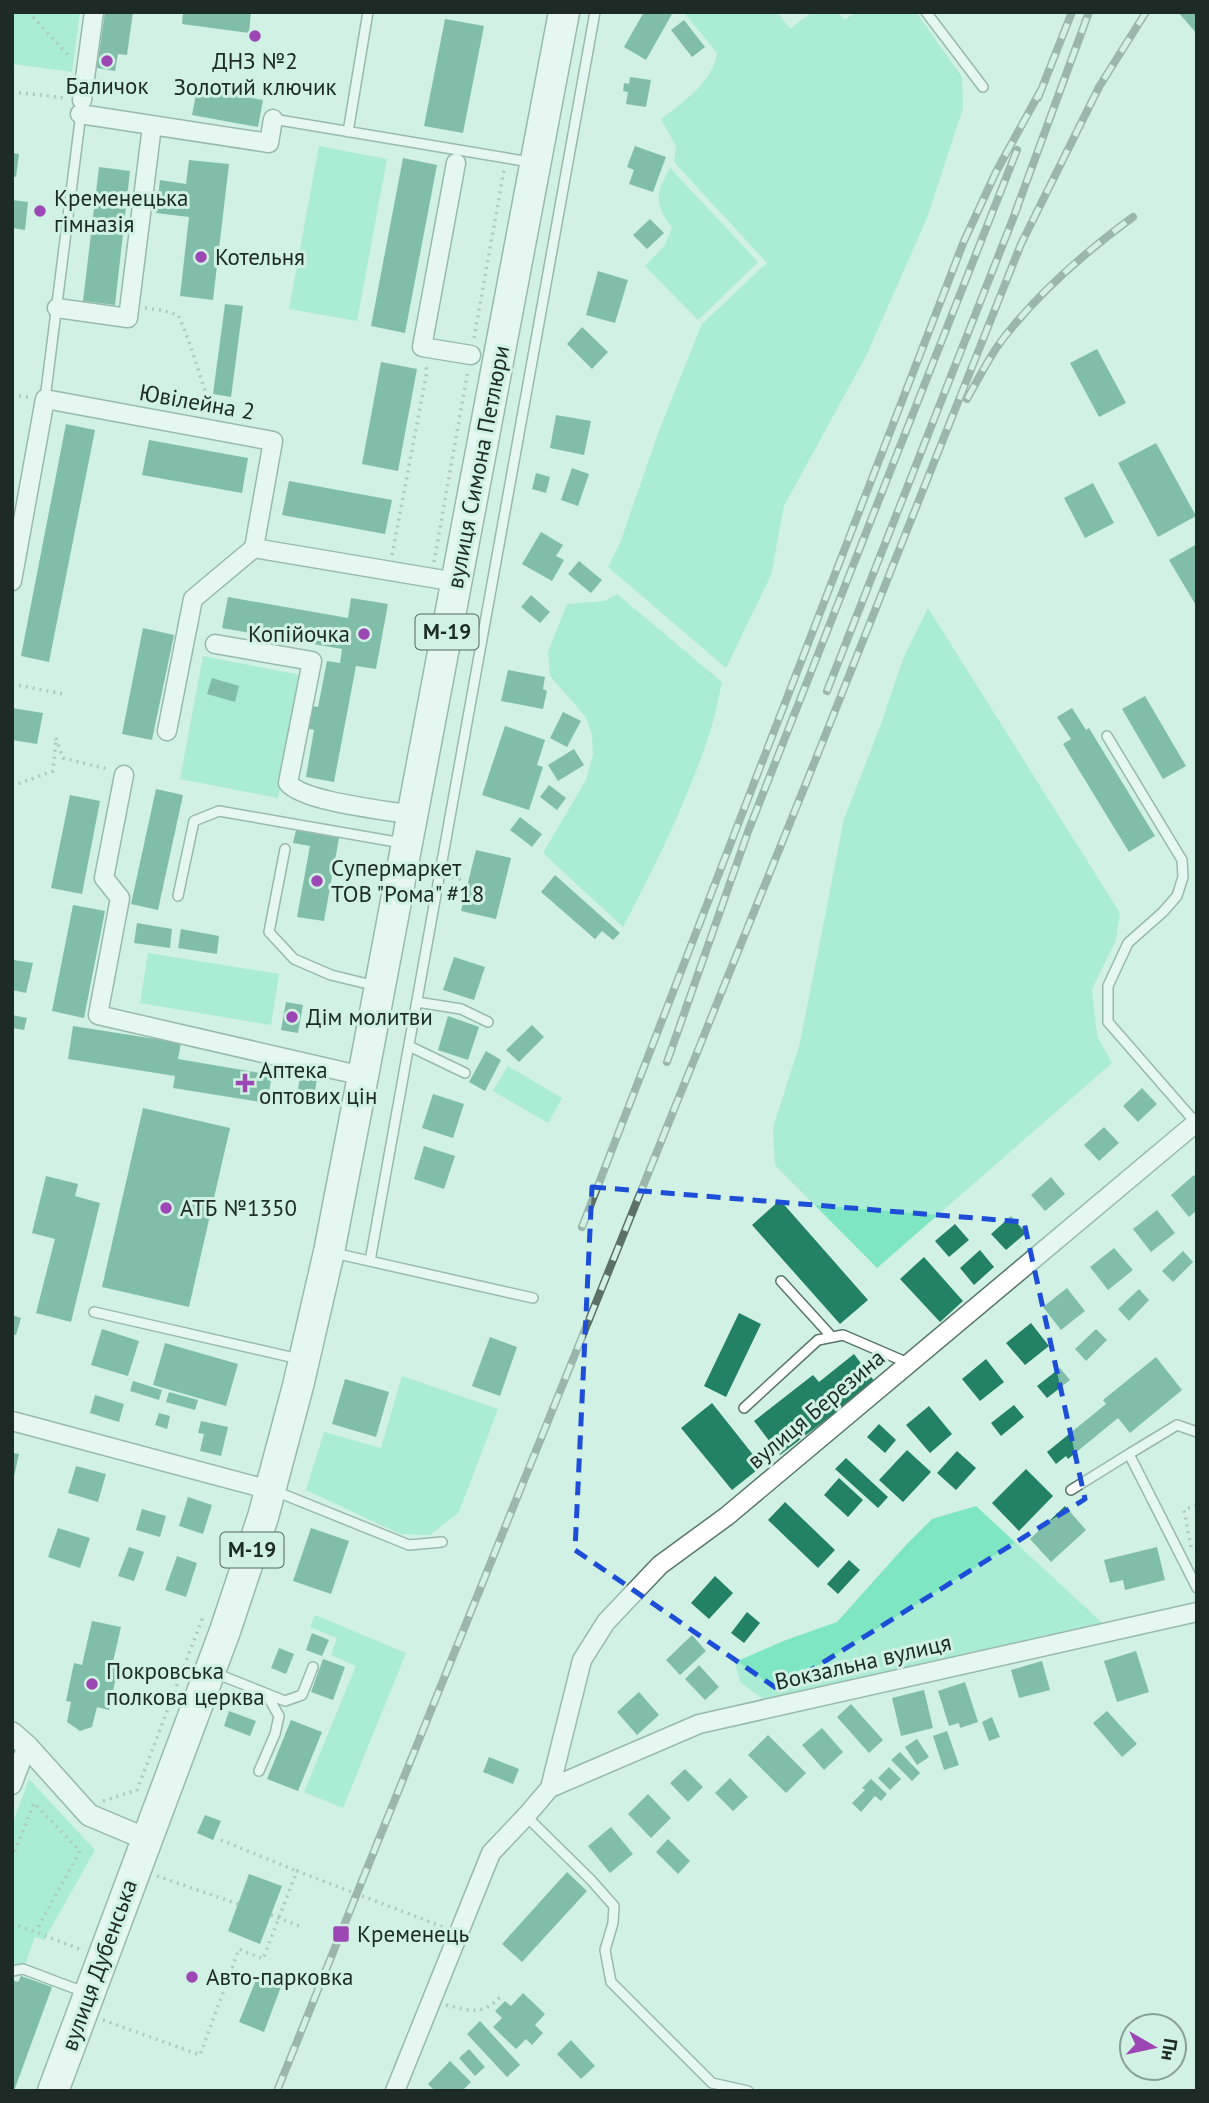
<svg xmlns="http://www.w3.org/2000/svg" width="1209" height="2103" viewBox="0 0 1209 2103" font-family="'PT Sans',sans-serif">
<rect width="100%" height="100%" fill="#d0f1e4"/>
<path fill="#7ee6c2" d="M12,12H80L72,72L12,64Z
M680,12H777L790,29L812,12H838L845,20L855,12H916L962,77L963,108L927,218L866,356L784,506L771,575L726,668L608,567L620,543L659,431L702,324L767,263L674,162L676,146L661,119C682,103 713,82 717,53L686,15Z
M319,146L387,159L357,321L289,309Z
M670,168L758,262L698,320L645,266L665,245L672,228C654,203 655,195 670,168Z
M617,594L722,682C718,700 715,718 709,735C687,801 656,865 623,927L543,853L586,780L593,755L592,735L586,717L550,676L548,652L567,604L604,601Z
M928,608L1120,913L1116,940L1092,989L1097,1036L1112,1063L877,1268L775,1165L773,1128L800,1043L844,819L880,727L903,659Z
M203,656L300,675L278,798L180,779Z
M148,953L279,974L271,1025L140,1003Z
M508,1066L562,1098L548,1123L493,1091Z
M402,1376L498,1409L459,1512L430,1535L400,1534L306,1490L324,1432L381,1448Z
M976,1506L1111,1631L774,1707L740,1682L735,1662L786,1640L837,1622L906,1545L932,1519Z
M315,1615L406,1653L343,1808L304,1792L356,1666L331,1655L337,1638L310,1627Z
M29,1779L95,1850L44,1940L35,1937L25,1964L12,1965V1825Z"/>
<path fill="#238265" d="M105,12H133L127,55L118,54L115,71L97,68Z
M183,12H251L249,33L182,24Z
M644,12H669L672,14L646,60L624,47Z
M1178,12H1197V34Z
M445,19L484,26L463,133L424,126Z
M684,20L705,47L692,57L671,30Z
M630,77L651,80L646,107L626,104L628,92L623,91L624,83L629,84Z
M197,89L263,100L258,127L192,115Z
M635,146L666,157L653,192L629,184L634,170L627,167Z
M12,153L19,154L16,177L12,176Z
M403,158L437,165L405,333L371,326Z
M189,160L229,164L213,300L180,296L189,217L156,213L160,180L186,184Z
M99,167L130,171L115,305L83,301Z
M12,200L28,202L25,230L12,228Z
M650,219L664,233L647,249L633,235Z
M598,271L628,280L615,323L586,315Z
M225,304L243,306L231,397L213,394Z
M582,327L608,352L592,369L567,344Z
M1097,349L1126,403L1099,417L1070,363Z
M381,362L417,369L398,471L362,464Z
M556,415L591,421L584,455L550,448Z
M66,424L95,430L49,662L21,656Z
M149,440L248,458L242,493L142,475Z
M1156,443L1196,516L1158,537L1118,463Z
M572,468L589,474L578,506L561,500Z
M536,473L550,477L546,493L532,489Z
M289,481L392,500L385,534L282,515Z
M1093,483L1114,523L1085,538L1064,498Z
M541,532L563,545L556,556L564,560L552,581L522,564Z
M1197,544V607L1169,560Z
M579,561L602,580L591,593L568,574Z
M531,595L550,612L540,623L521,607Z
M228,597L348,618L351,598L388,604L376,669L356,666L334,782L306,777L314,730L303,727L307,705L318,707L327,661L340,663L342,649L222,628Z
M143,628L174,635L152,740L122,734Z
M508,670L545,677L543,689L547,691L543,709L501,701Z
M212,678L239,686L235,702L207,694Z
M1145,696L1186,766L1163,779L1122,709Z
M12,708L43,713L37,744L12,740Z
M1072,708L1086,730L1089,728L1155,836L1129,852L1063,744L1071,739L1057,717Z
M563,712L581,721L567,747L550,738Z
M505,726L545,740L537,765L543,767L529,810L482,795Z
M574,749L584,765L558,781L548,765Z
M549,785L566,798L557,810L540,797Z
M156,789L183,795L158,910L131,904Z
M70,795L100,801L82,894L51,888Z
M520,817L542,834L532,847L510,830Z
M296,830L339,838L324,921L297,917L310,846L293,843Z
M476,850L511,858L496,919L461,911Z
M555,875L620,933L613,940L602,931L595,939L541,892Z
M73,905L105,911L84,1018L52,1011Z
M137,923L172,929L170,948L134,943Z
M181,929L219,936L217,954L178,948Z
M454,957L485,967L474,1000L443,990Z
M14,960L33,963L26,993L12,990Z
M286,1002L303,1005L298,1033L281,1030Z
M12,1015L27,1018L24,1030L12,1028Z
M448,1016L479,1027L468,1060L438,1050Z
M532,1025L544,1037L519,1062L506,1050Z
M73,1026L181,1043L178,1059L272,1075L267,1103L173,1088L175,1076L68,1059Z
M486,1051L501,1060L485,1091L469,1082Z
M300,1077L317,1079L313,1104L296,1101Z
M1142,1088L1157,1104L1138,1122L1123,1106Z
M433,1094L464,1104L453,1138L422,1128Z
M143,1108L230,1128L189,1307L102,1287Z
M1104,1127L1119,1143L1099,1161L1084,1145Z
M424,1146L455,1156L444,1189L414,1179Z
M1194,1175L1197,1178V1210L1189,1217L1171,1195Z
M46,1176L78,1184L75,1196L100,1203L71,1322L36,1313L55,1239L32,1233Z
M1051,1177L1065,1194L1045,1211L1031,1195Z
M780,1200L868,1300L840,1324L752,1225Z
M1157,1210L1175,1233L1151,1252L1133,1229Z
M1011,1216L1026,1233L1006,1250L991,1234Z
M955,1224L969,1240L949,1257L935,1241Z
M1114,1248L1133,1270L1108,1290L1090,1267Z
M980,1250L994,1267L974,1285L960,1268Z
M1183,1251L1193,1262L1173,1282L1162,1271Z
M924,1257L963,1301L940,1322L900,1279Z
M1067,1288L1085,1311L1061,1330L1043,1307Z
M1139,1289L1149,1300L1129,1321L1118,1309Z
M739,1313L761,1324L726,1397L704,1386Z
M12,1315L21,1318L16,1335L12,1334Z
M1031,1323L1049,1346L1025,1365L1006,1343Z
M102,1329L139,1341L128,1376L91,1365Z
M1096,1329L1107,1340L1086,1361L1075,1349Z
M490,1337L517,1347L500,1396L472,1386Z
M165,1343L238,1364L226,1406L153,1385Z
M854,1354L875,1382L780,1455L754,1421L813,1375L819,1382Z
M1156,1357L1182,1390L1130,1433L1118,1418L1068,1459L1066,1456L1056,1464L1047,1452L1106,1404L1103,1400Z
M986,1359L1004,1382L980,1401L962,1379Z
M1060,1368L1070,1380L1047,1398L1037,1386Z
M345,1379L389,1392L376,1437L332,1424Z
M133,1381L162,1390L159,1400L130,1391Z
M169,1392L198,1400L195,1410L166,1402Z
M95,1395L124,1404L119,1422L90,1413Z
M712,1403L762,1466L732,1490L681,1428Z
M1014,1405L1024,1417L1001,1436L991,1423Z
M929,1406L952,1434L930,1453L906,1425Z
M159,1413L170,1416L167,1429L155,1425Z
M201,1421L228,1427L221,1456L200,1451L204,1434L198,1433Z
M879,1424L896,1440L885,1453L867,1437Z
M907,1450L931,1472L903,1502L879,1480Z
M957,1451L976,1468L956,1490L937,1473Z
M12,1453L19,1454L13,1481L12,1480Z
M846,1458L888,1497L878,1508L835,1469Z
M76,1466L106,1474L98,1502L68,1493Z
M1026,1469L1053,1496L1019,1531L992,1503Z
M839,1478L863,1500L848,1517L824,1495Z
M188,1497L212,1505L203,1534L179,1526Z
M785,1502L835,1550L818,1568L768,1520Z
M1065,1506L1086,1530L1051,1562L1030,1539Z
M142,1509L166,1516L160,1537L136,1530Z
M58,1528L90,1538L80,1568L48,1557Z
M311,1528L349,1541L331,1594L293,1581Z
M129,1547L144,1552L134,1581L118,1576Z
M1157,1547L1165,1580L1125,1590L1123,1580L1110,1583L1104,1560Z
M177,1556L197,1563L186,1597L165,1590Z
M849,1560L860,1570L838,1594L827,1584Z
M715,1576L733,1593L709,1619L691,1603Z
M747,1612L760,1623L744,1643L731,1633Z
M92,1621L121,1627L112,1666L118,1668L109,1710L97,1707L92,1727L80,1731L67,1722L71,1702L66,1701L74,1663L82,1665Z
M312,1633L329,1640L322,1656L306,1650Z
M692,1635L706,1651L680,1675L666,1660Z
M279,1648L294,1654L286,1674L271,1668Z
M1136,1651L1149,1692L1117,1702L1104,1661Z
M323,1659L345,1667L333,1700L311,1692Z
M1042,1661L1050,1690L1019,1698L1011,1670Z
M699,1665L719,1687L705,1700L685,1679Z
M965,1682L978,1722L960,1728L959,1723L949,1726L938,1691Z
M924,1690L933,1728L901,1736L892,1698Z
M639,1692L659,1715L637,1735L617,1712Z
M851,1704L883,1740L869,1753L837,1717Z
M229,1711L256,1721L250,1736L224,1726Z
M1107,1711L1137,1744L1122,1757L1093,1723Z
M992,1717L1000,1737L989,1741L982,1722Z
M291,1720L322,1732L298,1791L267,1779Z
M822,1728L843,1752L824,1770L802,1745Z
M947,1731L959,1765L944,1770L933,1736Z
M768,1735L806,1773L786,1793L748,1755Z
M917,1739L929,1757L917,1765L905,1747Z
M900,1752L920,1773L912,1781L891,1760Z
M489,1757L519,1769L513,1784L483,1772Z
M889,1767L901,1779L890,1790L878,1778Z
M685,1769L703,1787L688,1802L670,1783Z
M730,1778L748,1797L733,1811L715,1793Z
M871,1779L887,1794L881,1801L875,1796L861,1812L852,1803L865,1790L862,1788Z
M648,1794L671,1818L651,1838L628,1814Z
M205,1815L221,1821L213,1840L197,1833Z
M611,1827L633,1854L610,1873L588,1846Z
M668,1839L690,1861L678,1874L656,1852Z
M567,1872L587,1891L522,1962L502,1944Z
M249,1874L282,1886L260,1944L228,1931Z
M258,1975L282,1984L264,2032L239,2022Z
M21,1976L52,1987L14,2091H12V1980L18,1982Z
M523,1993L545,2014L535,2025L543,2033L532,2045L526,2039L516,2049L493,2027L502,2018L495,2011L505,2001L511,2006Z
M480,2021L520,2065L507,2077L467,2034Z
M571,2040L595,2066L581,2079L557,2054Z
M469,2049L485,2067L475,2076L459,2058Z
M450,2061L471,2082L462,2091H435L428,2084Z"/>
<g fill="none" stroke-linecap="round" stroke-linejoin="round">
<g stroke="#58766a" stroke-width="12">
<path id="service" d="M926,12L983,87
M273,119L530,162
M348,132L368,12
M45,399L81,113
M1107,736L1182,860L1183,877L1177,896L1163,912L1128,943L1108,986V1022L1196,1123
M285,849L269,932L294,959L331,975L376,986
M178,896L194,821L219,811L402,843
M417,1002L461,1009L488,1022
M409,1046L465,1073
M334,1253L533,1298
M370,1261L595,12
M781,1281L832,1337
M94,1312L299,1359
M744,1408L818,1340L843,1335L908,1363
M1129,1454L1177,1425L1197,1432
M1071,1490L1129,1454L1197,1588
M275,1491L409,1545L442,1542
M215,1673L285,1701L302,1695L313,1667
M259,1771L275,1734L279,1716L267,1695
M526,1816L591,1880L614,1906L613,1923L605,1950L611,1982L712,2083L748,2091
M12,1971L23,1969L84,1992"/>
</g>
<g stroke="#58766a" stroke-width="21">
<path id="minor" d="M82,100L94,12
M80,114L269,143L273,119
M456,163L422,347L471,355
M57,308L128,318L152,126
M254,548L456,582
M12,581L45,399L273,441L254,548
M215,644L312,661L288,783C304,802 385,810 412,815
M167,731L193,599L254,548
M124,775L104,878L120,898L98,1015L363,1076
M12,1421L270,1490
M12,1785L27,1746
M550,1788L699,1724L1197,1612
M395,2091L491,1853L526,1816L550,1788L582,1660L606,1622L660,1565L727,1516L1197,1122"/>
</g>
<g stroke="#58766a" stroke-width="24">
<path id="tertiary" d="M12,1733L27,1746L89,1815L146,1839"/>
</g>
<g stroke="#58766a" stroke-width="33">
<path id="trunk" d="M53,2091L225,1631L263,1517L298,1386L329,1252L363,1076L564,12"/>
</g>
<path stroke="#839b91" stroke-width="3.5" stroke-dasharray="2 5" stroke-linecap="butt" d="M28,12L70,57
M12,92L66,98
M145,308L161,310L178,315C193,347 200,381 214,414
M474,338L504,170
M12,395L28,397
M392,555L427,371L425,363
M434,562L468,370
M12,684L63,694
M56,738L63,758L108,769
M12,786L53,771L56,739
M452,877L464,880
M1191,1547L1184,1510L1197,1505
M103,1801L137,1790L204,1614
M221,1840L297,1871
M12,1858L34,1803L80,1851L36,1931
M157,1876L238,1904
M271,1915L299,1926
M12,1923L82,1950
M446,2005C472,2011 482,2016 501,1996
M103,2020L200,2055L239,1949L263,1959L297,1871L443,1927"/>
<use href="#service" stroke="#fff" stroke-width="9"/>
<use href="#minor" stroke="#fff" stroke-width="18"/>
<use href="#tertiary" stroke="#fff" stroke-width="21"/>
<use href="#trunk" stroke="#fff" stroke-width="30"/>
<g stroke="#5c7068" stroke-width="8">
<path id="rail" d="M1038,98L1072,12
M1015,213L1089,12
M967,399C980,376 992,351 1010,330C1045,287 1088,250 1133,217
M827,691L1018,206
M667,1062L749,829L1017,150
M582,1227L964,241L996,172L1041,90
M277,2091L817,756L1021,244L1099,87L1146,12"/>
</g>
<use href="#rail" stroke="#d0f1e4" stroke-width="5" stroke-dasharray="16" stroke-linecap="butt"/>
</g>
<path d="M0 0H1209V2103H0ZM592,1187L1024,1222L1085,1499L779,1690L575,1550Z" fill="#d0f1e4" fill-opacity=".55" fill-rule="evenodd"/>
<path fill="none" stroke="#1d4ed8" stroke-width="5" stroke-dasharray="14 9" stroke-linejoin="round" d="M592,1187L1024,1222L1085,1499L779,1690L575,1550Z"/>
<g fill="#9d47b4" stroke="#d0f1e4" stroke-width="2.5">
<circle cx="255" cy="36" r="7"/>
<circle cx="107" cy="61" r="7"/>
<circle cx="40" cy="211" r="7"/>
<circle cx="201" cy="257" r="7"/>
<circle cx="364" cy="634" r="7"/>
<circle cx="317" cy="881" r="7"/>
<circle cx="292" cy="1017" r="7"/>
<path d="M241.5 1072.5h7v7h7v7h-7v7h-7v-7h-7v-7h7z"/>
<circle cx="166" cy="1208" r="7"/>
<circle cx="92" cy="1684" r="7"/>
<rect x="332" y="1925" width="18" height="18" rx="3.5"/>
<circle cx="192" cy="1977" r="7"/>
</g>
<g text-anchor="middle" stroke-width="6" stroke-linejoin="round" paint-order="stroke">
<g fill="#d0f1e4" stroke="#53665e" stroke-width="2">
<rect x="415.5" y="614.5" width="63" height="35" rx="5"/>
<rect x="220.5" y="1532.5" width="63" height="35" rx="5"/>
</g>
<g font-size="21" font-weight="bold" fill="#1d2a25">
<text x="447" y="639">М-19</text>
<text x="252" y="1557">М-19</text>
</g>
<g font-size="23" fill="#1d2a25" stroke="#d0f1e4" text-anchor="start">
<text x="255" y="69" text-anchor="middle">ДНЗ №2<tspan x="255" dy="26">Золотий ключик</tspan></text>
<text x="107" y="94" text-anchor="middle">Баличок</text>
<text x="54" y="206">Кременецька<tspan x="54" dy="26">гімназія</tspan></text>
<text x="215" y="265">Котельня</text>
<text x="350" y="642" text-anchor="end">Копійочка</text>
<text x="331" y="876">Супермаркет<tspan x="331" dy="26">ТОВ "Рома" #18</tspan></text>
<text x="306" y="1025">Дім молитви</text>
<text x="259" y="1078">Аптека<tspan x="259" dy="26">оптових цін</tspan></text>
<text x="180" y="1216">АТБ №1350</text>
<text x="106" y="1679">Покровська<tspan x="106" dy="26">полкова церква</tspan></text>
<text x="357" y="1942">Кременець</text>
<text x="206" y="1985">Авто-парковка</text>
</g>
<g font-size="23" fill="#1d2a25" stroke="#d0f1e4">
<text transform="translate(197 402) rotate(10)" y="8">Ювілейна 2</text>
<text transform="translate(478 467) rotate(-79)" y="8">вулиця Симона Петлюри</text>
<text transform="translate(816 1409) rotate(-40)" y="8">вулиця Березина</text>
<text transform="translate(863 1662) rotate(-13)" y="8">Вокзальна вулиця</text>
<text transform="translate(99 1965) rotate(-70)" y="8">вулиця Дубенська</text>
</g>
</g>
<rect width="1209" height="2103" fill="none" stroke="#1d2a25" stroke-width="28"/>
<g transform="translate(1153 2047) rotate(99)"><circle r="33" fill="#d0f1e4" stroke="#88a198" stroke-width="2"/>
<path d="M0-5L12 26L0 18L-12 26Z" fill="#9d47b4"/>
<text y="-10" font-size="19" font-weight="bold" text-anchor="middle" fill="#1d2a25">Пн</text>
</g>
</svg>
